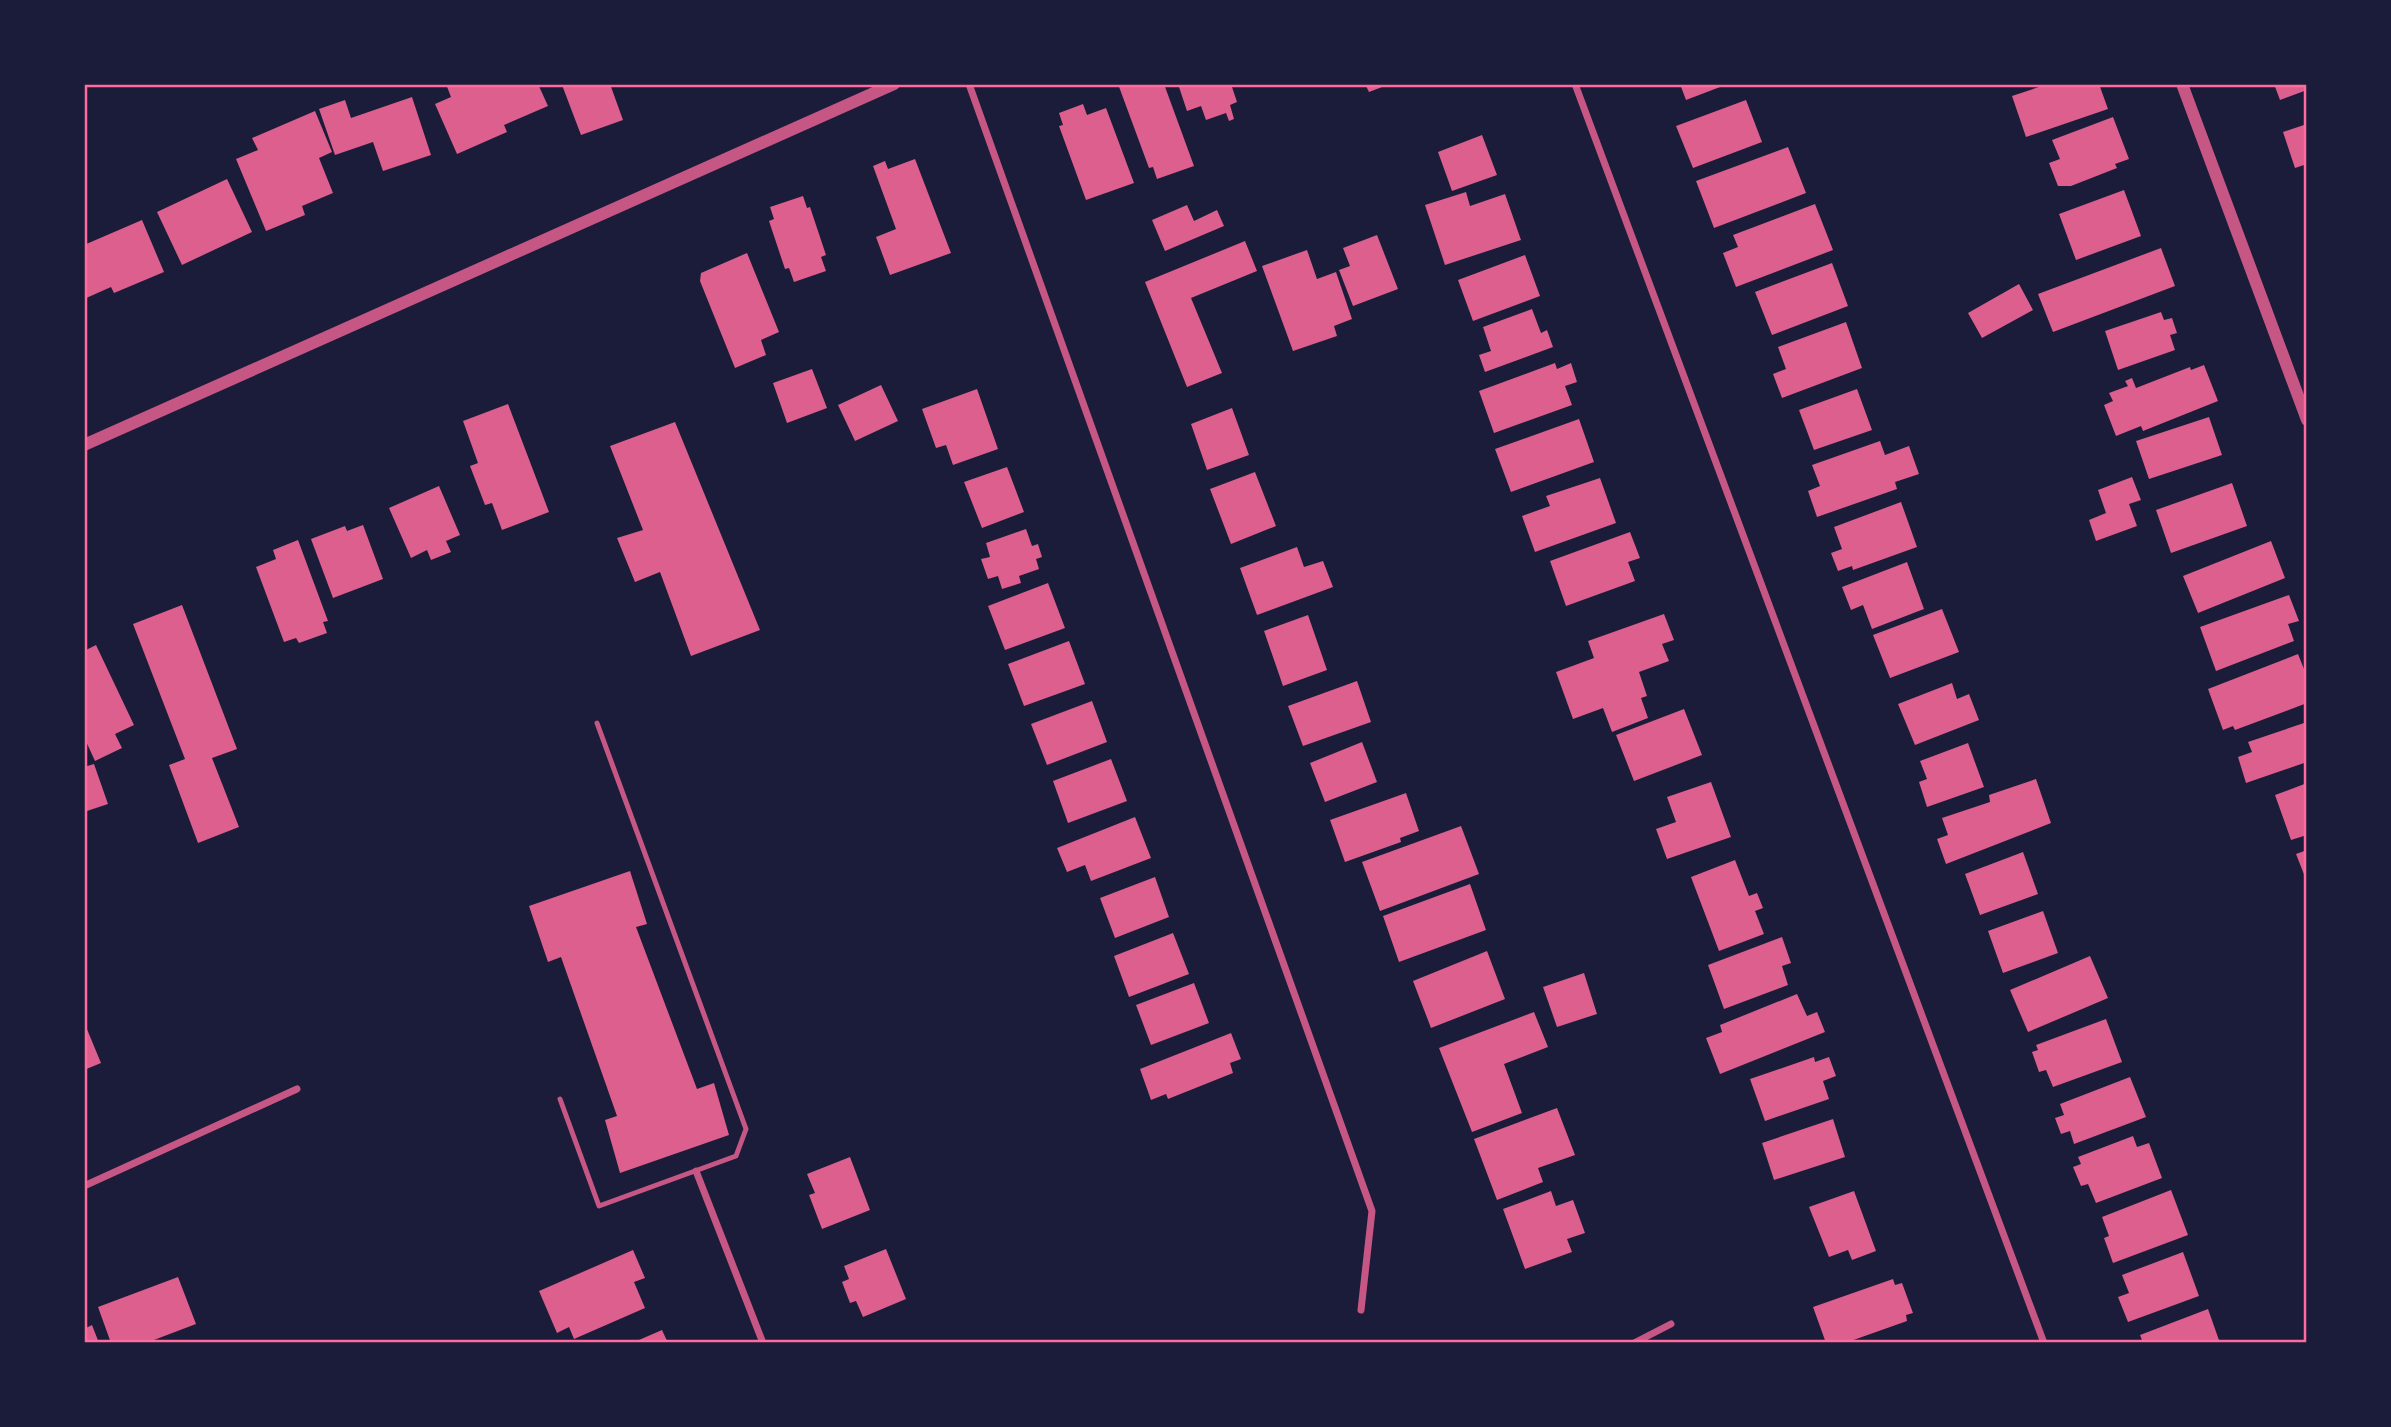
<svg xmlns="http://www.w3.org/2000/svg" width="2391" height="1427" viewBox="0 0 2391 1427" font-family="'Golos Text',sans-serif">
<rect width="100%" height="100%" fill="#1b1b3a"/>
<path fill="#dd5f8e" d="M446,84H538L548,106L504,125L507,132L457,154L435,104L451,97Z
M566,84H610L623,120L581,135L562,85Z
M1118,84H1164L1194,166L1157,179L1153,167L1149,168Z
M1178,84H1231L1237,102L1230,105L1234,119L1229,121L1226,113L1206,120L1201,106L1187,111Z
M1365,84H1390L1369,92Z
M1680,84H1728L1686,100Z
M2048,84H2099L2108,109L2026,137L2012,96Z
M2274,84H2307V90L2280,100Z
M412,97L431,155L383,171L373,142L335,155L319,109L345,100L351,118Z
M1746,100L1762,142L1693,168L1676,126Z
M1083,104L1087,115L1106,108L1134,183L1086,200L1059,126L1063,125L1059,113Z
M315,111L332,152L319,158L333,193L302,206L305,215L266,231L236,159L258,150L252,138Z
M2113,117L2129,159L2115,164L2117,168L2071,186H2058L2049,163L2060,159L2052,140Z
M2307,124V164L2295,168L2283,132Z
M1482,135L1497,175L1452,191L1438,152Z
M1788,147L1806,193L1714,228L1696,181Z
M915,159L951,253L890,275L876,237L896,229L873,166L885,161L888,169Z
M227,179L252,232L182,265L157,212Z
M2124,190L2141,236L2076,260L2059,214Z
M1466,192L1470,206L1505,194L1521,240L1445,265L1425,205Z
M803,196L807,208L810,207L826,255L821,257L826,271L794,282L789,268L785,269L769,221L774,219L770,207Z
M1815,204L1833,250L1736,287L1723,253L1738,247L1733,235Z
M1187,205L1194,221L1217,210L1224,226L1165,251L1152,220Z
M142,220L164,272L114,293L111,287L84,299V245Z
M1377,235L1398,289L1353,306L1339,270L1350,266L1343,248Z
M1245,241L1257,271L1191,298L1222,373L1187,387L1145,282Z
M2161,248L2175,286L2053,332L2038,294Z
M1307,250L1317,279L1336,272L1352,319L1334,326L1337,336L1293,351L1262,266Z
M747,253L779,332L761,340L766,355L735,368L700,281L701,273Z
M1525,255L1540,296L1473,321L1458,280Z
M1832,263L1848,306L1772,335L1755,292Z
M2019,284L2033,310L1982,338L1968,313Z
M1532,309L1541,333L1547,330L1553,347L1485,372L1479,355L1491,351L1483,327Z
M2161,312L2164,320L2172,318L2177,333L2170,335L2175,350L2118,370L2105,331Z
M1846,322L1862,368L1782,398L1773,374L1786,369L1778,347Z
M1555,363L1557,369L1571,363L1577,382L1565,386L1572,405L1494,433L1479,391Z
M2204,365L2218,401L2143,431L2141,426L2116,436L2104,405L2113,401L2109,393L2128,386L2125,381L2132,378L2136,388L2190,367L2191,370Z
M812,369L827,408L787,423L773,383Z
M881,385L898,421L855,441L838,405Z
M977,389L998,449L953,465L946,445L936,448L922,409Z
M1857,389L1872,430L1814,450L1799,410Z
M508,404L549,512L502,530L492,503L485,505L470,466L478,463L463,421Z
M1232,408L1249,455L1207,470L1191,424Z
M2209,417L2222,455L2149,479L2136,441Z
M1579,419L1594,462L1511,492L1495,449Z
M675,422L760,630L691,656L660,572L635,582L617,538L643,530L610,446Z
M1880,441L1885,455L1909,446L1919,474L1895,482L1897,489L1817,517L1808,491L1820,486L1812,465Z
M1007,467L1024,512L982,528L964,482Z
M1255,472L1276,526L1231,544L1210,489Z
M2132,477L2141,500L2129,504L2137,526L2096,541L2089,520L2106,513L2098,490Z
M1600,478L1616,523L1535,552L1522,516L1550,506L1546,496Z
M2232,483L2247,526L2171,553L2156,510Z
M439,486L460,535L446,541L451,552L431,560L427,550L411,558L389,508Z
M1901,502L1917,547L1853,570L1852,566L1838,571L1831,553L1842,549L1834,527Z
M363,525L383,579L333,598L311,539L345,526L347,531Z
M1026,529L1032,546L1038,544L1042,557L1036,559L1039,569L1019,576L1021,583L1002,589L998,576L988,579L981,559L990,557L986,543Z
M1630,532L1640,558L1628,562L1635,581L1566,606L1550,561Z
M298,540L328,621L323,622L327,633L299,643L296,638L284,642L256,567L276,559L273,550Z
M2271,541L2285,578L2198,613L2183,576Z
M1297,547L1304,567L1323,561L1333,587L1257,615L1240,568Z
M1907,562L1924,609L1872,629L1863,605L1851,610L1842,587Z
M1048,583L1065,628L1005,650L988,606Z
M2289,595L2299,621L2288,624L2294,641L2216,671L2200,627Z
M182,605L237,749L212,758L239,827L198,843L169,765L185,759L133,624Z
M1942,609L1959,652L1890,678L1873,635Z
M1664,614L1674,640L1662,644L1669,661L1639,672L1647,696L1641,698L1648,718L1612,732L1603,708L1573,719L1556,672L1594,658L1588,641Z
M1308,615L1327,670L1283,686L1264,631Z
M1069,641L1085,684L1024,706L1008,664Z
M96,645L134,725L115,734L122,748L95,761L84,737V651Z
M2298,654L2304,669L2307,668V703L2235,730L2233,726L2223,730L2208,689Z
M1357,681L1371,722L1303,746L1288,706Z
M1952,683L1957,699L1969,694L1979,720L1915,745L1898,704Z
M1092,701L1107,742L1047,765L1031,724Z
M1684,709L1702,755L1634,781L1616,735Z
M2307,722V762L2246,783L2238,757L2252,752L2248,742Z
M1362,742L1377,782L1325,802L1310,763Z
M1968,743L1984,787L1927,807L1919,782L1927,779L1920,761Z
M1111,759L1127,801L1068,823L1053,781Z
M94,764L108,804L84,812V767Z
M2036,779L2051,823L1946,864L1937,839L1948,835L1942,818L1990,802L1989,795Z
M1711,782L1731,837L1667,859L1656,829L1676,822L1667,797Z
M2307,783V835L2291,840L2275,795Z
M1406,793L1419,831L1400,838L1401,842L1345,862L1330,820Z
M1135,817L1151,858L1091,881L1085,865L1067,872L1057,848Z
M1461,826L1479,874L1380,911L1362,862Z
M2307,850V882L2296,854Z
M2023,852L2038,894L1980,915L1965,874Z
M1735,860L1749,896L1757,893L1763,908L1755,911L1764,934L1719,951L1691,877Z
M630,871L647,924L636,927L697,1089L714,1083L729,1135L620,1173L605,1120L617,1116L561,957L548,962L529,906Z
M1155,877L1169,917L1115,938L1100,898Z
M1470,884L1486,930L1399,962L1383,916Z
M2043,911L2058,953L2003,973L1988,931Z
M1173,933L1189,974L1129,997L1114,956Z
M1782,937L1791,963L1782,966L1788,985L1724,1009L1708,965Z
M1487,951L1505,999L1431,1028L1413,981Z
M2090,956L2108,998L2028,1032L2010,990Z
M1584,973L1597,1014L1557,1027L1543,987Z
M1194,983L1209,1023L1151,1045L1136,1005Z
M1797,994L1807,1016L1817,1012L1825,1032L1720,1074L1706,1038L1722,1032L1720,1025Z
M1534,1012L1548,1047L1504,1064L1522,1113L1472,1132L1439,1048Z
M2106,1019L2122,1062L2053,1087L2046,1070L2039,1072L2032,1052L2038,1050L2036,1045Z
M84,1022L101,1063L84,1070Z
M1231,1033L1241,1059L1230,1063L1233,1073L1168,1099L1166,1094L1151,1100L1140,1069Z
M1814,1057L1815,1062L1829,1057L1836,1076L1823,1081L1829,1099L1765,1121L1750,1079Z
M2130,1077L2146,1117L2074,1144L2070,1131L2061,1134L2055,1118L2064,1115L2060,1104Z
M1557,1108L1575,1155L1538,1168L1543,1182L1497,1200L1474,1139Z
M1833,1119L1845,1157L1774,1180L1762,1143Z
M2133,1136L2137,1147L2149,1143L2162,1178L2096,1203L2088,1184L2081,1186L2073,1167L2081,1164L2078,1157Z
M850,1157L870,1210L822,1229L809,1195L815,1193L807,1174Z
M2171,1190L2188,1235L2113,1263L2104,1238L2109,1236L2102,1217Z
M1551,1191L1556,1206L1573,1200L1585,1233L1567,1239L1572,1252L1525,1269L1503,1209Z
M1854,1191L1876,1251L1852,1260L1848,1250L1829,1257L1809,1207Z
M886,1249L906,1299L863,1317L856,1301L850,1303L842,1282L849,1279L844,1266Z
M633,1250L645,1278L634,1282L645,1308L574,1339L569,1327L557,1333L539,1291Z
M2183,1252L2199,1296L2128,1322L2118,1297L2129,1293L2122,1275Z
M178,1277L196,1324L146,1343H111L98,1307Z
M1893,1279L1895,1285L1902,1283L1913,1313L1906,1315L1907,1321L1845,1343H1826L1813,1307Z
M2208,1309L2220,1343H2143L2140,1335Z
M92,1325L99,1343H84V1329Z
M662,1330L668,1343H632Z"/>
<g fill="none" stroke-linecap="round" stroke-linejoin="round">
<path stroke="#c65784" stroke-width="5" d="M560,1099L599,1206L736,1156L746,1129L597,723"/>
<path stroke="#c65784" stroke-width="7" d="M969,84L1372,1211L1361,1310
M1575,84L2044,1343
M696,1171L763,1343
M84,1186L297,1089
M1634,1343L1671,1324"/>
<path stroke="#c65784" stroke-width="12" d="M2182,84L2307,420
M84,445L894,84"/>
</g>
<rect width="2391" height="1427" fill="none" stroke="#1b1b3a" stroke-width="172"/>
<rect x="86" y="86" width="2219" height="1255" fill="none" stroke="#ff6b9d" stroke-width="2.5"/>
</svg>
